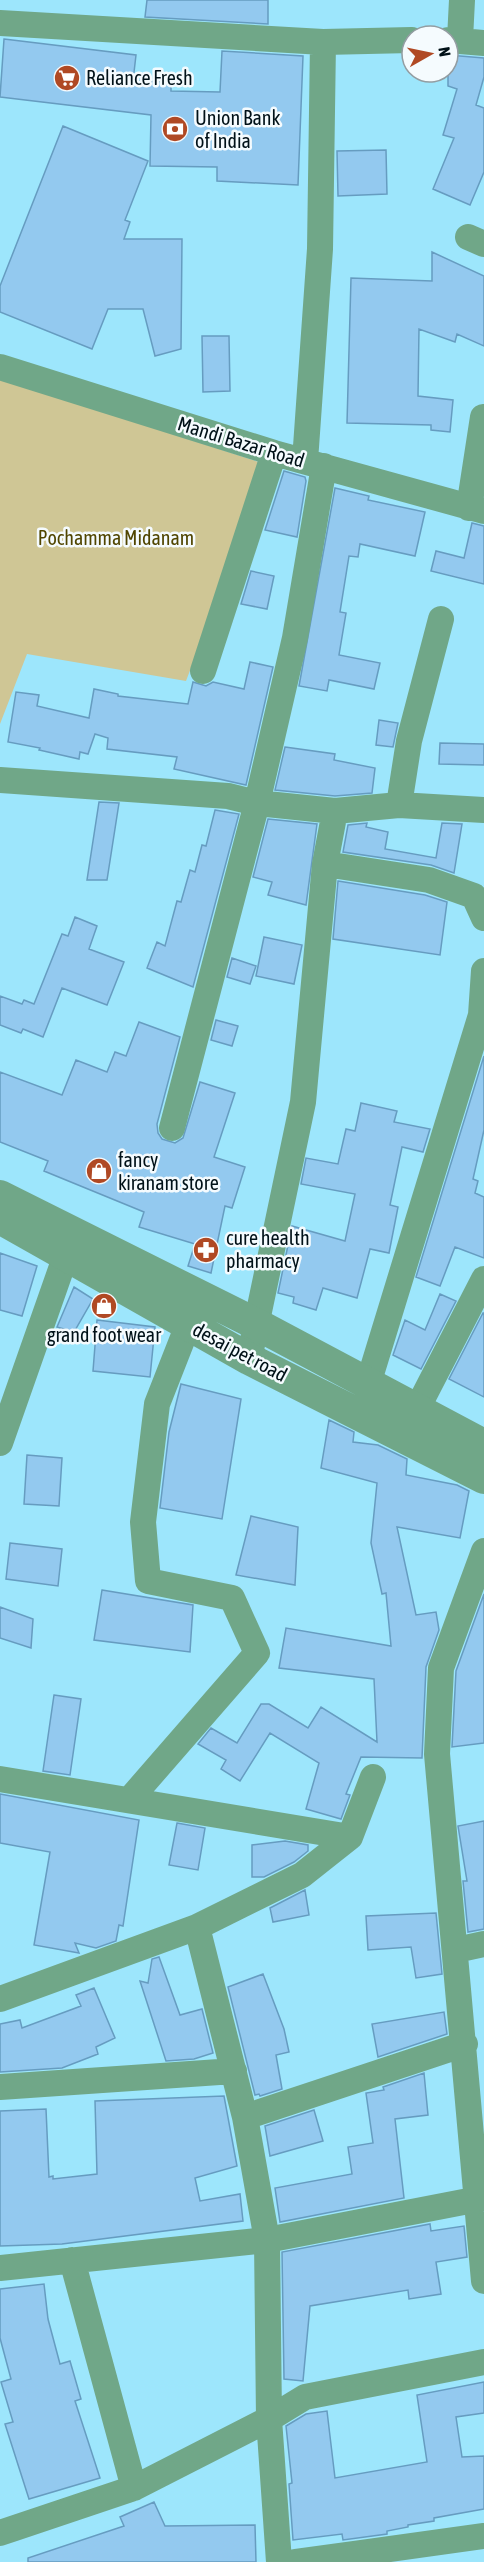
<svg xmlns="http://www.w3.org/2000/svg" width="484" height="2562" viewBox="0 0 484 2562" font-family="'Asap Condensed',sans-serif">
<rect width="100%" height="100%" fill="#9de6fc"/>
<path fill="#cfc695" d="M0,378L268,465L186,681L27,654L0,724Z"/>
<path fill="#93c9ef" stroke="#669cc0" stroke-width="1.5" d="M147,0H268V24L145,17Z
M4,39L136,55L133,81L171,82V91L220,92L222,51L303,56L298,185L217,181V167L150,166L151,115L0,97Z
M448,55L484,58V77L476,105L484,108V172L470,205L433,189L454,138L443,135L457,89L448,86Z
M63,126L148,161L125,220L130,222L124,239H182L181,349L155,356L143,309H108L92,349L0,312V286Z
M386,150L387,194L338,196L337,151Z
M432,252L484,276V346L457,334L455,342L419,329L418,396L453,400L450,432L431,430V425L347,423L351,278L432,281Z
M202,336H229L230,391L203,392Z
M284,471L305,477L306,481L297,537L265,530Z
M335,488L369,496L368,500L425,512L415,556L360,544L358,557L349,556L340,612L346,613L339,655L380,663L374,689L329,680L327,691L299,686Z
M472,523L484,526V584L431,571L436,551L464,558Z
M251,571L274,576L267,609L241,604Z
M250,662L273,667L246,785L174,769L177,757L107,749L108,738L95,734L88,754L80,752L79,759L39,750L40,748L8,742L16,692L39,695L37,706L89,718L94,689L118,694V696L188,704L193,682L206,686L213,682L244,689Z
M379,720L398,723L393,747L376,745Z
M440,743L484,744V765L439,764Z
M285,747L335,754L334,760L375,768L372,793L335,796L275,790Z
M99,802L119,803L107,880H87Z
M215,810L239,814L193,987L147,968L157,942L165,946L177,901L181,902L190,870L195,872L202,845L206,846Z
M268,819L317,824L306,905L268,895L272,882L253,877Z
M367,823L366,827L388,832L385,849L436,858L442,823L462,824L454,873L431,865L343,852L348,825Z
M338,881L425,895L447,902L440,955L333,939Z
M75,917L97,926L89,949L124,962L107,1005L62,988L43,1037L23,1029L21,1033L0,1025V996L22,1004L24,1000L34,1004L62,934L68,936Z
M264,937L302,945L294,984L256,976Z
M232,958L256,966L250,984L227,977Z
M216,1020L238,1026L232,1046L211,1040Z
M139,1022L180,1037L157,1124L158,1133L162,1139L175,1143L183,1138L200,1082L235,1093L214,1157L245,1167L232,1208L225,1206L211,1273L188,1266L195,1244L139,1227L144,1212L44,1171L48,1161L0,1142V1072L62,1095L76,1060L107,1072L115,1052L126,1056Z
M484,1056V1130L473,1179L478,1181L475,1193L484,1197V1258L455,1247L440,1286L416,1277Z
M361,1103L397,1111L394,1122L430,1129L423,1152L402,1147L390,1205L398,1207L389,1253L370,1249L357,1298L323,1288L316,1310L293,1303L294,1297L278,1293L292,1226L345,1241L355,1194L301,1184L306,1158L338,1164L346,1129L355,1131Z
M0,1253L37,1266L22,1316L0,1310Z
M74,1287L93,1299L74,1332L57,1327Z
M440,1294L456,1301L421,1369L393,1355L405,1320L425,1330Z
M483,1313H484V1397L449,1379Z
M97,1320L155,1327L150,1377L93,1371Z
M181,1384L241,1399L222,1519L160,1508L169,1432Z
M329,1420L354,1432L353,1442L378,1445L407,1459L406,1475L457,1485L469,1491L460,1538L397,1527L416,1615L436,1612L439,1630L426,1667L422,1758L361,1757L346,1794L350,1795L341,1819L306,1809L319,1763L270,1733L240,1781L221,1769L226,1760L198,1744L211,1728L237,1743L261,1704H269L308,1728L321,1707L377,1742L374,1679L279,1668L286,1628L391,1646L386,1593L382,1594L371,1543L377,1483L321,1468Z
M27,1455L62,1458L59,1506L24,1504Z
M251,1516L298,1527L295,1585L236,1575Z
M10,1543L62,1549L58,1586L6,1579Z
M102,1590L193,1605L190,1652L94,1640Z
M484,1594V1743L452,1747L456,1671Z
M0,1607L33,1619L31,1648L0,1638Z
M54,1695L81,1699L70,1775L43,1771Z
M0,1794L139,1820L123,1926L119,1925L116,1941L96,1948L75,1943L79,1953L34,1945L50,1852L0,1843Z
M484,1821V1929L468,1932L463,1881H467L458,1826Z
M177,1823L205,1828L198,1870L169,1865Z
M285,1841L308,1845V1851L294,1862L264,1877H252V1845Z
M305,1890L309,1915L273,1922L270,1908Z
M436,1913L442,1974L416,1978L411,1947L368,1950L366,1916Z
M159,1957L180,2015L202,2009L213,2053L194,2059L166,2061L140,1981L148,1983L152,1959Z
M263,1974L284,2029L289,2052L276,2055L282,2089L260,2096L259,2094L255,2095L228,1987Z
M94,1988L115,2038L96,2047L98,2054L62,2068L0,2072V2024L20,2020L22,2028L81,2006L76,1995Z
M444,2012L447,2034L378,2057L372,2024Z
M424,2073L428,2115L395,2119L404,2198L280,2222L275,2188L352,2174L348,2147L373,2143L366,2093L384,2090L383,2087Z
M224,2096L237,2166L195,2178L200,2201L240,2194L243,2221L62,2244L0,2246V2111L46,2109L49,2177L53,2176V2179L97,2174L95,2101Z
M314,2110L323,2141L270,2156L265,2126Z
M430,2224L431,2231L464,2226L467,2257L436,2262L441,2294L409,2299L408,2290L310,2306L303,2381L284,2379L282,2252Z
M44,2284L48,2319L60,2364L70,2361L81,2399L75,2401L100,2478L29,2499L5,2424L13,2422L1,2382L11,2379L0,2338V2289Z
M484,2382V2413L456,2417L462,2457L484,2456V2509L434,2518V2521L408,2525V2527L387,2531V2534L343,2540L342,2534L293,2540L289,2484L292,2483L286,2426L306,2414L327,2411L335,2478L427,2462L417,2395Z
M154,2502L165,2526L255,2525L256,2562H28V2558L124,2526L120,2517Z"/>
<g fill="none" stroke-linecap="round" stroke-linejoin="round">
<path stroke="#70a788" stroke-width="26" d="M0,23L323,42L412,40
M460,39L462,0
M448,40L484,43
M468,237L484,244
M0,367L274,453L484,511
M305,461L320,249L323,42
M469,508L483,417
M203,671L274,453
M0,780L228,796L257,803L335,811L399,805L484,810
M399,805L409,741L441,619
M325,864L429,880L474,896L484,918
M172,1128L257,803L295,638L324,466
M249,1359L303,1102L325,864L335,811
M368,1384L481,1015L484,971
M417,1409L484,1279
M0,1443L72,1238
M484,1551L441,1668L437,1754L484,2281
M0,1779L350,1837
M130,1799L257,1653L232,1598L148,1581L143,1522L157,1404L188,1325
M456,1950L484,1944
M0,1999L197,1927L302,1875L350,1837L373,1777
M0,2087L234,2071
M245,2117L465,2044
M72,2260L134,2488
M0,2268L267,2240L245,2117L197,1927
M0,2533L134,2488L269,2419L305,2397L484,2362
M279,2562L269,2419L267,2240L484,2198
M296,2562L484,2536"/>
<path stroke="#70a788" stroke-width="32" d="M0,1196L258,1325L484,1445
M0,1218L249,1359L484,1478"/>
</g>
<defs>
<g id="supermarket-disc" transform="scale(1.35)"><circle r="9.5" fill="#b04924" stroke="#f5fbfe"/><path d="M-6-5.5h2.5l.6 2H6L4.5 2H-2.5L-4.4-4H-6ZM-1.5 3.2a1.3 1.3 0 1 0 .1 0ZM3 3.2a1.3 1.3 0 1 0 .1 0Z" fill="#fff"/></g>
<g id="bank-disc" transform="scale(1.35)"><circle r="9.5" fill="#b04924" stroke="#f5fbfe"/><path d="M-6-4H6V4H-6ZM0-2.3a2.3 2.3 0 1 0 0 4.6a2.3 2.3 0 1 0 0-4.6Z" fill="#fff"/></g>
<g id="shop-disc" transform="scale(1.35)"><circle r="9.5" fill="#b04924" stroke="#f5fbfe"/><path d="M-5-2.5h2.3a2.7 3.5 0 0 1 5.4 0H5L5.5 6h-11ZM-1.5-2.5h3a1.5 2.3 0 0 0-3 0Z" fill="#fff"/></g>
<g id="pharmacy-disc" transform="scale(1.35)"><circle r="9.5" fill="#b04924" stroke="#f5fbfe"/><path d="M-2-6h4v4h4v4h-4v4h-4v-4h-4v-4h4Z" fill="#fff"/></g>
</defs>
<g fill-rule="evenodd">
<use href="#supermarket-disc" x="67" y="78"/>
<use href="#bank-disc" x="175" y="129"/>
<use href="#shop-disc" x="99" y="1171"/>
<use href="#pharmacy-disc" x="206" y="1250"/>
<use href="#shop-disc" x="104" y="1306"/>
</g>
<g text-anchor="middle" stroke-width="5" stroke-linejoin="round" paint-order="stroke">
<g font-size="20" fill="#001118" stroke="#f5fbfe" text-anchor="start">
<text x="86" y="85">Reliance Fresh</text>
<text x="195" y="125">Union Bank<tspan x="195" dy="23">of India</tspan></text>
<text x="118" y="1167">fancy<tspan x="118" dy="23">kiranam store</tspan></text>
<text x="226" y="1245">cure health<tspan x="226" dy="23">pharmacy</tspan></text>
<text x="104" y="1342" text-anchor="middle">grand foot wear</text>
</g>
<g font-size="20" fill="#001118" stroke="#f5fbfe">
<text transform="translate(241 442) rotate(17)" y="7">Mandi Bazar Road</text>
<text transform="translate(240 1352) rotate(28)" y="7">desai pet road</text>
</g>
<g font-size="20" fill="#504500" stroke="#f5fbfe">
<text x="116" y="545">Pochamma Midanam</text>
</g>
</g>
<g transform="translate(430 54) rotate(81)"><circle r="28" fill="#f5fbfe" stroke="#939da2" stroke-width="1.5"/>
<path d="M0-4.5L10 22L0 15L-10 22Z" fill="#b04924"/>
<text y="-9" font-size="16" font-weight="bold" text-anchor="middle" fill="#001118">N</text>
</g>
</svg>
